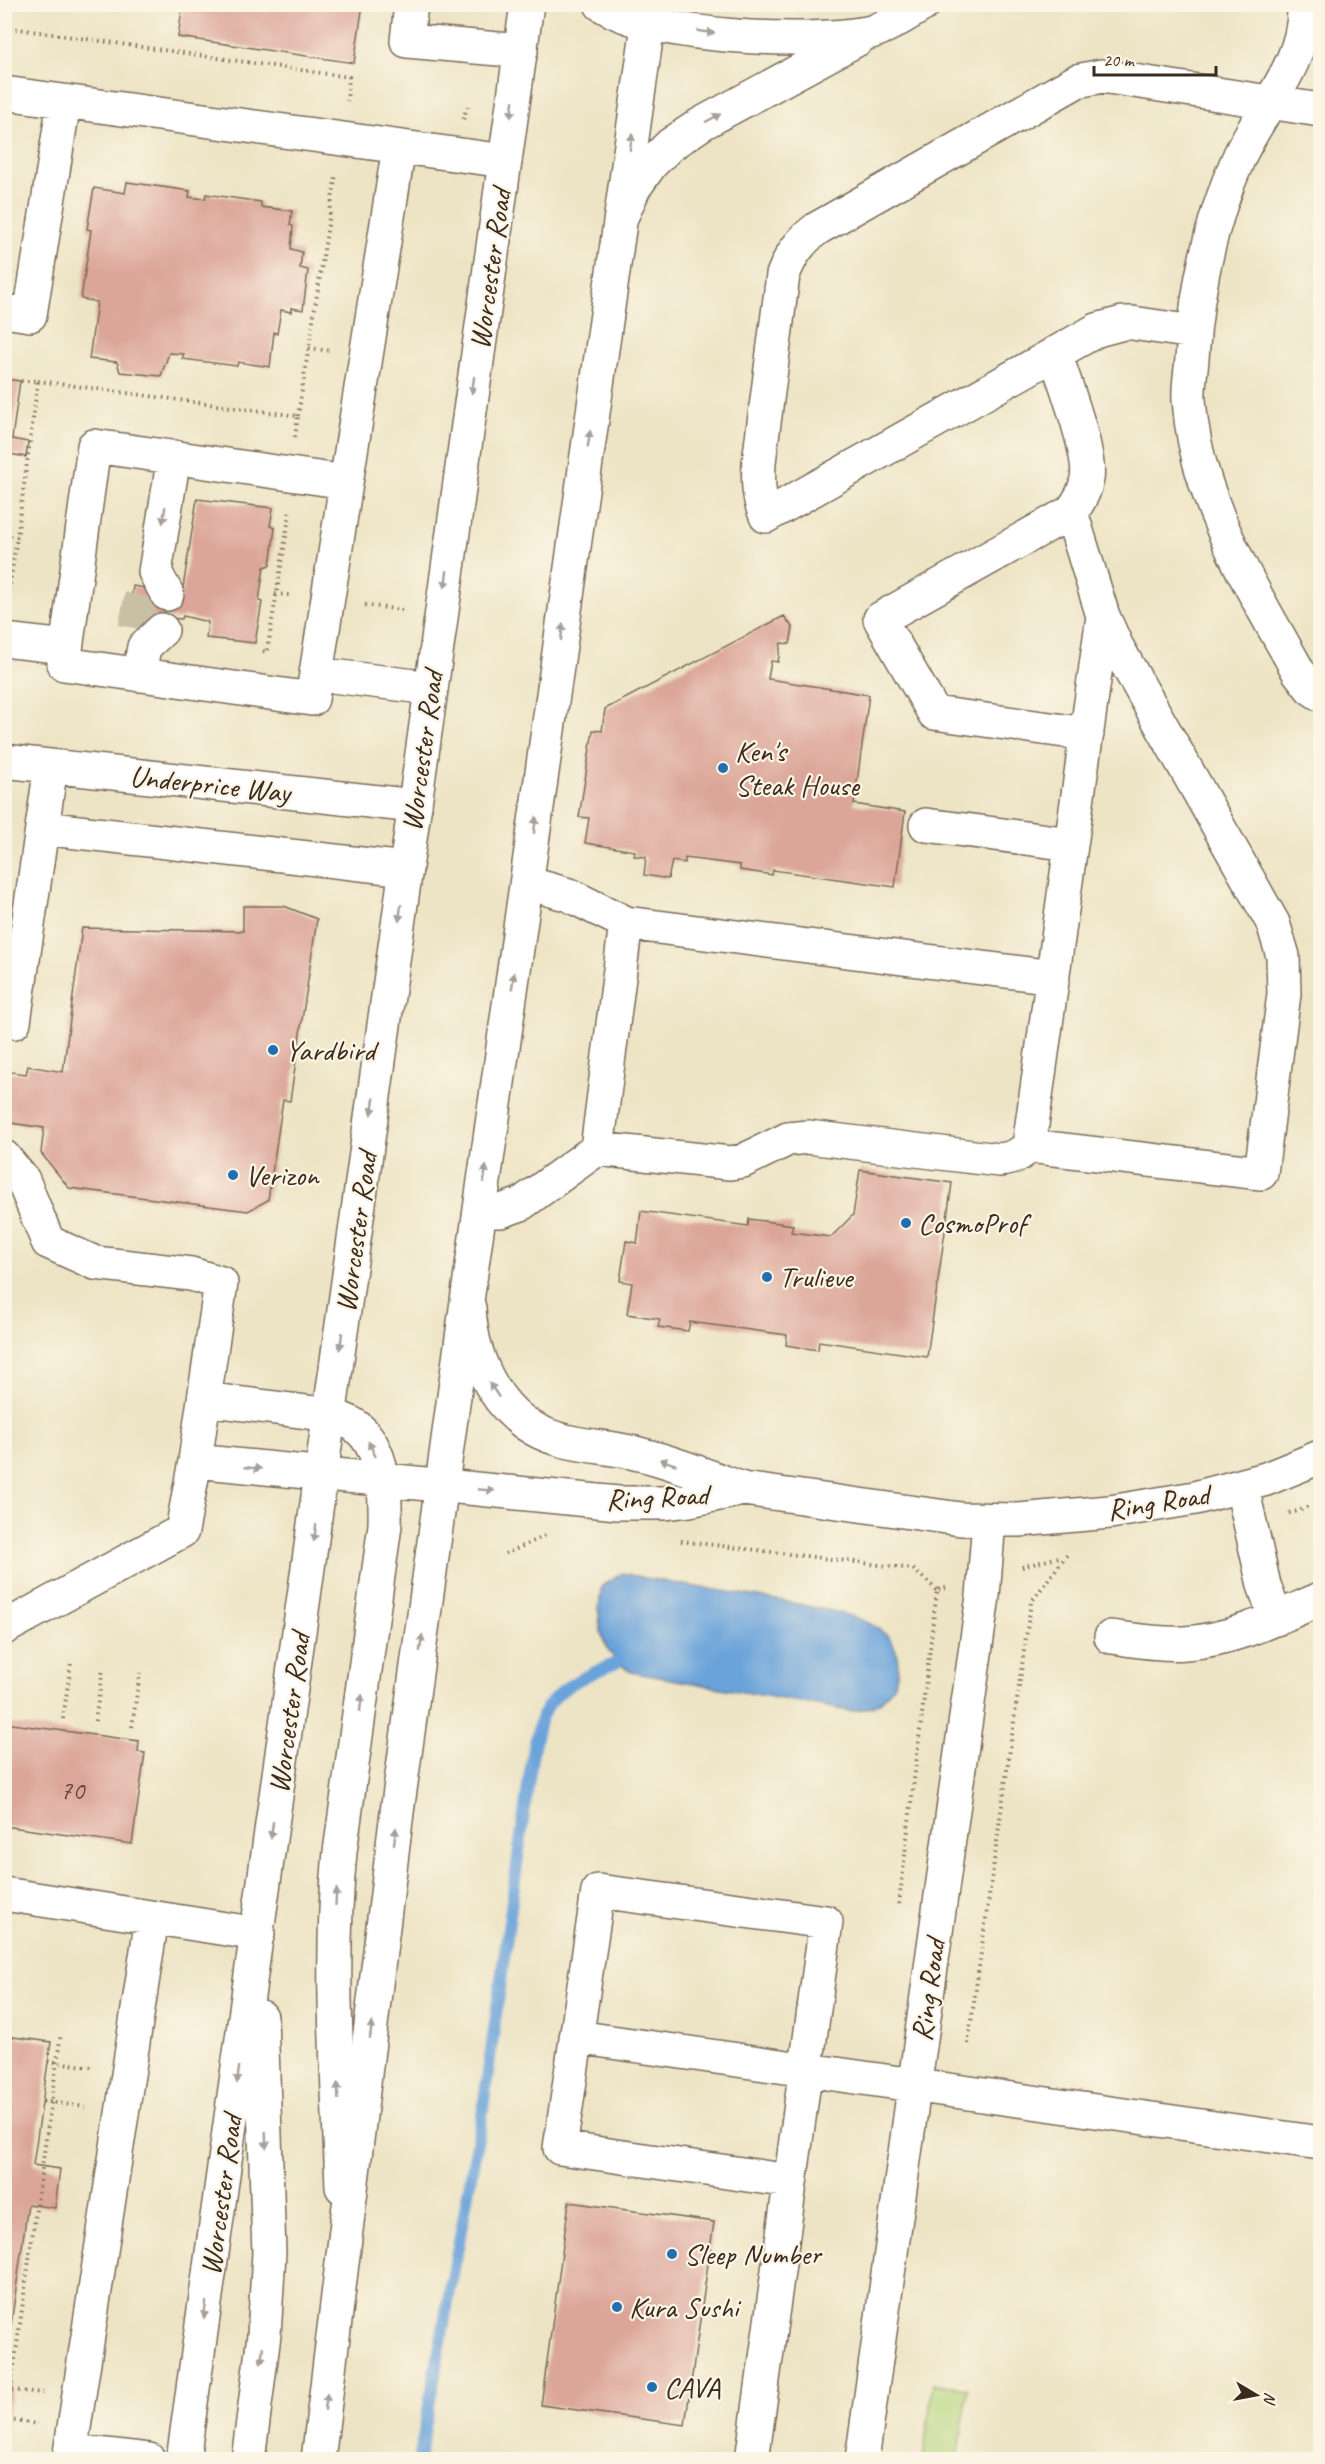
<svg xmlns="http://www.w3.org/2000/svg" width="1325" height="2464" viewBox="0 0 1325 2464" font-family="Caveat,sans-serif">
<rect width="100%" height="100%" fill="#fcf5e5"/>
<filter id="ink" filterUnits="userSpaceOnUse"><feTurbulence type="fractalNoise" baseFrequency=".0167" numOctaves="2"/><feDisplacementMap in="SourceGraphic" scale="12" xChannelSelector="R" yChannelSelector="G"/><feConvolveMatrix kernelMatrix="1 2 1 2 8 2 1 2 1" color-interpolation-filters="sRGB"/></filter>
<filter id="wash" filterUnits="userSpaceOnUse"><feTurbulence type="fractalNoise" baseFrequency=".008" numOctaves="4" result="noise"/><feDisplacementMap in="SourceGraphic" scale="24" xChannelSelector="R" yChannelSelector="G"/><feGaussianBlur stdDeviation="1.35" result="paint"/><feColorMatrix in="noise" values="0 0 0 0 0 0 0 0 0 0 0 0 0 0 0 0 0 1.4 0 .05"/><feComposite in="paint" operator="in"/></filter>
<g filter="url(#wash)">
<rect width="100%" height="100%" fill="#ede4c5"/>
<path fill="#b4d67e" stroke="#78804e" stroke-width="1.5" d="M933,2384L968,2388L958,2459H923Z"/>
<path fill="#6ba3da" stroke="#53667c" stroke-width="1.5" d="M622,1573C683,1587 746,1593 807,1606C831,1611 866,1616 885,1634C901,1648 902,1675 889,1692C879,1706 867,1709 850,1711L631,1672C599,1652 595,1622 602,1586Z"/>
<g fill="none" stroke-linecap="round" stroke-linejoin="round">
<path stroke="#6ba3da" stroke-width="12" d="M419,2460L482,2116L532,1757C535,1744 537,1728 542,1716C556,1686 588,1675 616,1663"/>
</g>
<g id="blocks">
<path fill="#dba699" d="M183,4H363L354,63L178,37Z
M127,182L190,191L189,197L205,199L206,194L261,202V207L292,211L290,225L293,226L291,249L302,252L300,268L308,270L303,310L291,308V312L281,310L277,334L274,332L270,367L238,362L237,366L182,359L184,354L169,353L161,376L120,372L117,362L89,359L97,302L81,299L91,230L87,229L94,188L125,193Z
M4,379L20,381L12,439L28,442L26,457L9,454L6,478Z
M197,499L273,508L270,526L275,528L270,565L264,567L259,601L262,602L255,643L206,638L208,622L183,616L182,619L129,615L133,586L182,594Z
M784,616L793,628L790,644L781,643L778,662L771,661L768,679L869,695L854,804L905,812L895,887L773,870L772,875L740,870V865L685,858V863L672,861L668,879L644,875L646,857L634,856L635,851L585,843L589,818L579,817L593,730L602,731L605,709Z
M243,906H284L317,919L290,1101L283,1100L268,1200L248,1211L69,1188L41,1153L44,1128L4,1122V1071L26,1074L28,1066L63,1072L82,928L243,931Z
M860,1170L952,1183L927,1357L819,1341L818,1350L786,1345L787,1335L690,1322L688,1331L658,1327L660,1319L627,1314L632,1283L620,1281L626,1241L637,1243L641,1211L748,1226L749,1219L793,1225L791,1232L831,1237L853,1215Z
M4,1723L139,1741L138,1752L145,1753L132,1844L4,1826Z
M5,2036L51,2042L33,2165L60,2169L55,2208L28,2204L6,2360Z
M569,2202L714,2222L685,2425L541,2405Z
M4,2379L11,2380L12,2390L5,2431Z"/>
</g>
</g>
<g filter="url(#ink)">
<use href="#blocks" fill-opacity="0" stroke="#796b58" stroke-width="1.5"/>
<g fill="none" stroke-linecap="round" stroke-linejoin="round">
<path stroke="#c9bfa4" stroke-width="33" stroke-dasharray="33 16" stroke-linecap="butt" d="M135,628L142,591"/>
<g stroke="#796b58" stroke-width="36">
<path id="minor" d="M411,4L407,41L521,51
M601,4C652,38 805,44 867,33C883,30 909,13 924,4
M1304,4C1307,62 1262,107 1239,157C1211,220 1196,290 1192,359C1191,372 1188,386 1189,400C1191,428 1197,457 1206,484C1227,550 1265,611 1298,671L1311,688L1320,694
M4,93L505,161
M623,213L634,188L651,164L670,145L701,124L858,39
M4,311L30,315L64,102
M1193,332L1132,323H1123L1097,330L766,516C758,498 758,482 759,462L783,275C791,254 800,241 818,228L1077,81L1102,76L1320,110
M1055,353C1064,381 1092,454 1087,479C1085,492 1079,502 1071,512L880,619L934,713L1087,734
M346,482L94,446L64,664L312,699L399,147
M167,594L155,572L174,457
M4,640L66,647
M316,674L431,688
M139,675L144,647L162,630
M4,761L415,806
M926,825L1071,844
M42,828L406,869
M527,883L569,895L626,923L1053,977
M14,1022L51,766
M1029,1146L1261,1173L1284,994L1283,956L1273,923L1116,645L1103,616L1071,512
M597,1149L626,923
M4,1157L23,1180L48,1242L95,1263L191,1274L221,1283L195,1461L182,1531L4,1628
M480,1211H501L521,1204L597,1149L730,1163L743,1161L788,1139L808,1137L999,1160C1012,1159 1020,1155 1029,1146L1103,616
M469,1308C472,1364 501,1423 558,1439C585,1447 613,1447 639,1454C675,1462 709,1477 743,1489
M204,1399L331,1415C339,1418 350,1421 357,1427C384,1449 386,1493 385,1525L340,1852C329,1963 338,2075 342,2187
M195,1461L618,1503H663L689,1500L743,1489L961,1519L1019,1520L1110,1512L1195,1498L1266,1479L1320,1457
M1242,1487L1264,1585L1276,1619
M1111,1637C1135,1640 1160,1645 1185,1643C1233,1640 1277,1618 1320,1599
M4,1894L258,1934
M576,2037L1320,2143
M71,2451L149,2460
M69,2460L152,1918
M752,2460L826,1922L598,1891L560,2148L790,2181
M862,2460L983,1596L989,1520"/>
</g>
<g stroke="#796b58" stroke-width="36">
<path id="highway" d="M183,2460L527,4
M248,2460L264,2335L269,2253L261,2017
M318,2460L397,1812L468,1294L651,4"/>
</g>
<path stroke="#796b58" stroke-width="4" stroke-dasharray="1.5 4.5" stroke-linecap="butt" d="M173,4L182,6
M4,27L349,77L347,101
M463,119L468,105
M309,348L330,351
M38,381L298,416L295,437
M298,416L336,174
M4,535L17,537L38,381H20
M275,594L290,595
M7,602L17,537
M365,605L402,610
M263,651L267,652L290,511
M1289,1513L1299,1511L1310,1505
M681,1541L913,1569L937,1590
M505,1554L547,1535
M1022,1567L1059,1557
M63,1719L71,1663
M95,1721L103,1668
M132,1727L140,1673
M899,1904L937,1590L946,1588
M968,2044L1031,1602L1067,1555
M48,2061L91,2067
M43,2101L85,2107
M12,2390L43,2393
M8,2420L38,2424
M4,2437L61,2033"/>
<use href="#minor" stroke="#fff" stroke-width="33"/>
<use href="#highway" stroke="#fff" stroke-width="33"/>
</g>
<defs><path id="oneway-solid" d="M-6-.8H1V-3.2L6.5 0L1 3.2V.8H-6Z" transform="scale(1.5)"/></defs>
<g fill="#a79f9a">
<use href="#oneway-solid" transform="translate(706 32) rotate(8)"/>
<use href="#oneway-solid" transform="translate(512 109) rotate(98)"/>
<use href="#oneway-solid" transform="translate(713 118) rotate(-28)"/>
<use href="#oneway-solid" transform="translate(631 142) rotate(-82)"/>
<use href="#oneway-solid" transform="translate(473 385) rotate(98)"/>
<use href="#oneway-solid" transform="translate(589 439) rotate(-82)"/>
<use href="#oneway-solid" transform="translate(164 515) rotate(99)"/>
<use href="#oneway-solid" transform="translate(446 579) rotate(98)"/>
<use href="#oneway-solid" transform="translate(562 632) rotate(-82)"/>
<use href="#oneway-solid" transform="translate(535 825) rotate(-82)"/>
<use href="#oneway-solid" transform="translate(400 913) rotate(98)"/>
<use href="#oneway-solid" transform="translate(513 981) rotate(-82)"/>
<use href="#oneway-solid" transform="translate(373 1106) rotate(98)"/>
<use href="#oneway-solid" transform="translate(485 1174) rotate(-82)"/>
<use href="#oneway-solid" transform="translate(341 1341) rotate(98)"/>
<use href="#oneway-solid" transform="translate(494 1390) rotate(-124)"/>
<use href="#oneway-solid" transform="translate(372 1449) rotate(-116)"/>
<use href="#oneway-solid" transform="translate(668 1462) rotate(-162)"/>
<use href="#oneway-solid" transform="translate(253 1468) rotate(6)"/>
<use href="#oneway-solid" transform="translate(486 1490) rotate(5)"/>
<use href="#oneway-solid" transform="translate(315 1533) rotate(98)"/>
<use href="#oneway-solid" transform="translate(421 1643) rotate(-82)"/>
<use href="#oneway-solid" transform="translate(361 1703) rotate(-82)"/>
<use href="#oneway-solid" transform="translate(272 1830) rotate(98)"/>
<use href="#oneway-solid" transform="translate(395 1836) rotate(-83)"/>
<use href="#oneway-solid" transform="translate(336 1897) rotate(-86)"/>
<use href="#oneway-solid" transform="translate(371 2030) rotate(-83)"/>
<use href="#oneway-solid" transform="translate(238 2075) rotate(98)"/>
<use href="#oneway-solid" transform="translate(338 2091) rotate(-92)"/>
<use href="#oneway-solid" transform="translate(266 2140) rotate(88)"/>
<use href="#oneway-solid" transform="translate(205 2310) rotate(98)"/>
<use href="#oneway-solid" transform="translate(262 2355) rotate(96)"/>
<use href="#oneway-solid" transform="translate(326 2402) rotate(-83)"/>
</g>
</g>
<g fill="#1f6fb2" stroke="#fcf5e5" stroke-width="2">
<circle cx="723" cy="768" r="6"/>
<circle cx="273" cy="1050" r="6"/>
<circle cx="233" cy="1175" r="6"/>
<circle cx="906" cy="1223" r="6"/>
<circle cx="767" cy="1277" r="6"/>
<circle cx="672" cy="2254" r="6"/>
<circle cx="617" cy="2307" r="6"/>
<circle cx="652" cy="2387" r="6"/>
</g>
<g text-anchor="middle" stroke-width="4.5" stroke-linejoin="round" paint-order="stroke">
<g font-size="27" fill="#63493d">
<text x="72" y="1799">70</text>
</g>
<g font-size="30" fill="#3b2a1e" stroke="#fcf5e5">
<text transform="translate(490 269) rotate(-82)" y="10">Worcester Road</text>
<text transform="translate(422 751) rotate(-82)" y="10">Worcester Road</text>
<text transform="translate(210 784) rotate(6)" y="10">Underprice Way</text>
<text transform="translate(356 1232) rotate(-82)" y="10">Worcester Road</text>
<text transform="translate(657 1497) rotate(-3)" y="10">Ring Road</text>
<text transform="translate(1158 1502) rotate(-9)" y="10">Ring Road</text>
<text transform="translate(289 1713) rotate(-82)" y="10">Worcester Road</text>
<text transform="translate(928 1990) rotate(-82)" y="10">Ring Road</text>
<text transform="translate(221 2195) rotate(-82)" y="10">Worcester Road</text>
</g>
<g font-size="30" fill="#3b2a1e" stroke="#fcf5e5" text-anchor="start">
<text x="735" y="761">Ken's<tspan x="735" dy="34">Steak House</tspan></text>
<text x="285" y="1060">Yardbird</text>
<text x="245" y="1185">Verizon</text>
<text x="918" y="1233">CosmoProf</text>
<text x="779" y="1287">Trulieve</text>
<text x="684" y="2264">Sleep Number</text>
<text x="629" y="2317">Kura Sushi</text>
<text x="664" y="2397">CAVA</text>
</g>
</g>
<rect width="1325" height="2464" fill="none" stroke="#fcf5e5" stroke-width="24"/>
<g transform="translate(1256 2395) rotate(100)" stroke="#fcf5e5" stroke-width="4.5" paint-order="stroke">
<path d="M0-4.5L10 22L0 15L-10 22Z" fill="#3b2a1e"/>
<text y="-9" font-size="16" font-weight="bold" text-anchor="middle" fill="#3b2a1e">N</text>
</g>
<path d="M1094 66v9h122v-9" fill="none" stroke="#3b2a1e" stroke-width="3"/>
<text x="1103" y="66" font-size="18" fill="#3b2a1e" stroke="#fcf5e5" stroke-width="4.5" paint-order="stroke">20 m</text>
</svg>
